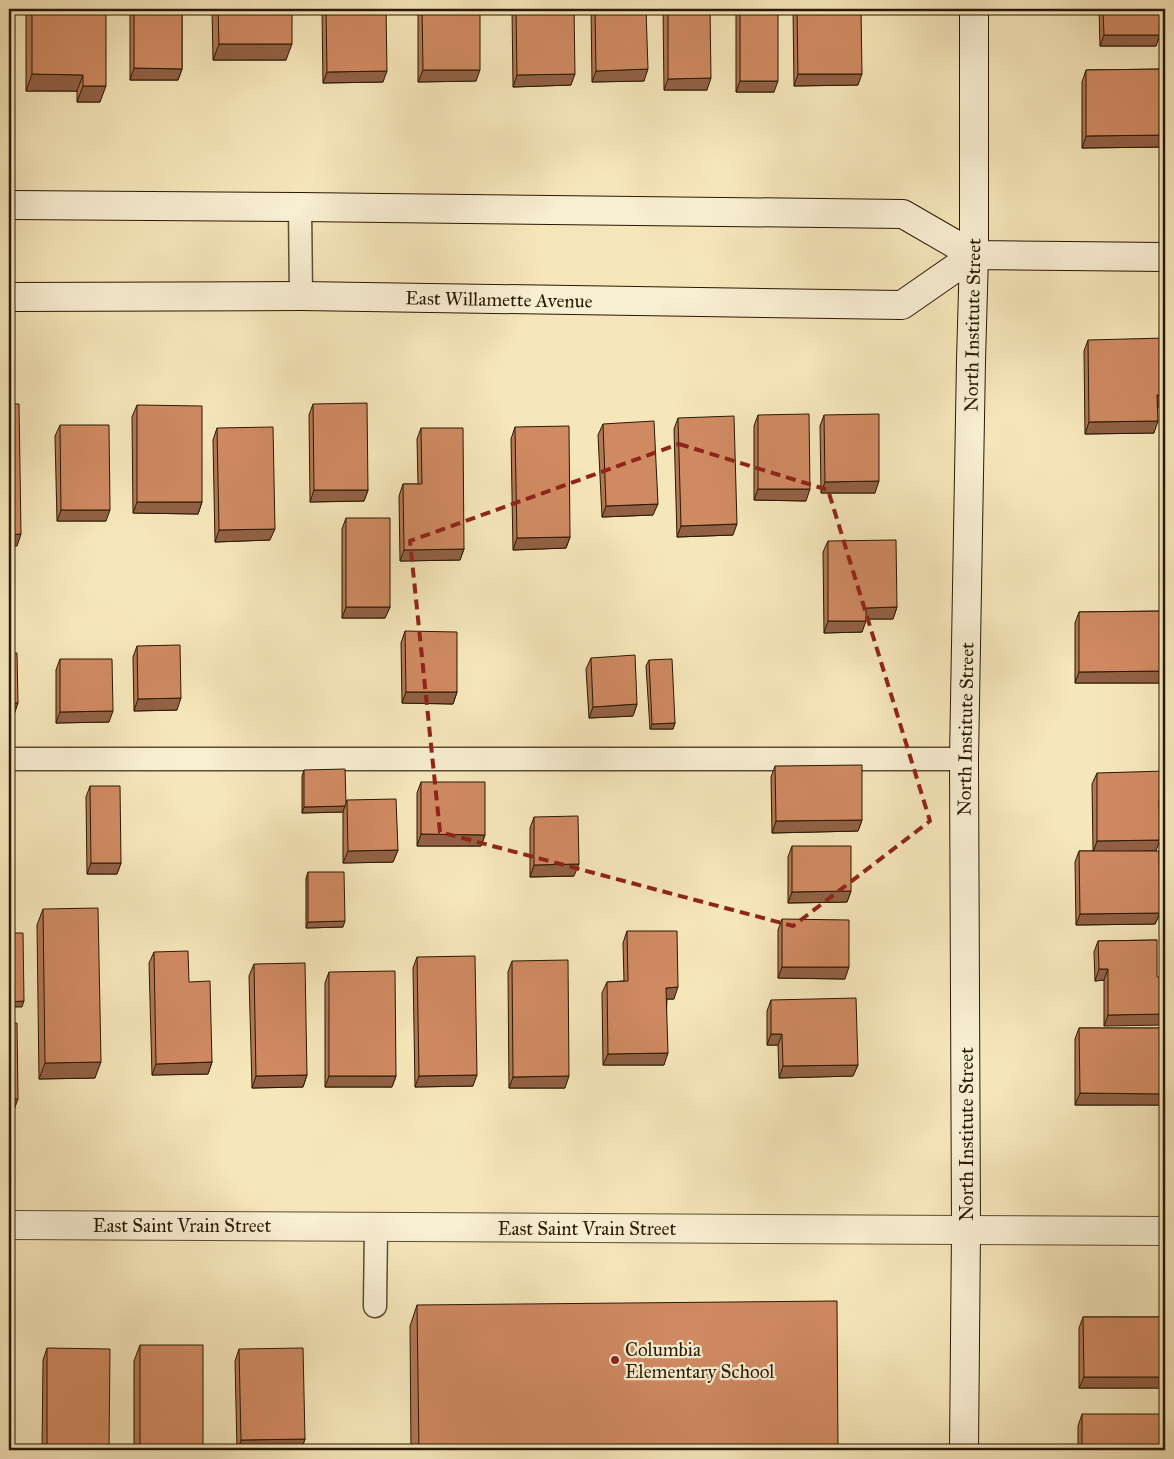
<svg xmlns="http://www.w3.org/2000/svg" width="1174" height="1459" viewBox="0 0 1174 1459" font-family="'IM FELL Great Primer',serif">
<rect width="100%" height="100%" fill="#f6e7bb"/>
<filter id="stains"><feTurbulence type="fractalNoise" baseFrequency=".004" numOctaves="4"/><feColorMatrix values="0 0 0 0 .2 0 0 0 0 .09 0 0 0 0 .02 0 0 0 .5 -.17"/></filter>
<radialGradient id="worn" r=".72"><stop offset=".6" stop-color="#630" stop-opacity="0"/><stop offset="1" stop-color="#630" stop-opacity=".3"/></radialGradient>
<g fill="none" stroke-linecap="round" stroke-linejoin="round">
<g stroke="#5c4c30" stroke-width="25">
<path id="lane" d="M300,207L301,296
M9,759H964
M375,1306L376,1226"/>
</g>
<g stroke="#5c4c30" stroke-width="30">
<path id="street" d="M9,1225L1165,1231"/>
</g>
<g stroke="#291801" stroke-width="30">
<path id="secondary" d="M9,205L300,207L903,214L974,255L1165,257
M9,297L301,296L902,305L974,255
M964,1450L966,1230L964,759L971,361L974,255V9"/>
</g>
<use href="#lane" stroke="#f9efd3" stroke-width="22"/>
<use href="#street" stroke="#f9efd3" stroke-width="28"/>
<use href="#secondary" stroke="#f9efd3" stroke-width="28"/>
</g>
<path fill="#b37754" stroke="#291801" d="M26,9H106L100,102H77V91H26Z
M133,9H182V69L178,80H130V16Z
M212,9H292L286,60H213Z
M322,9H386L383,82L323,83Z
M418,9H480L476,81L418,82Z
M512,9H574L571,85L513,87Z
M591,9H646L644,81L592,82Z
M663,9H710L707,90H664Z
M736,9H778L774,92H736Z
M793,9H861L858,85L794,86Z
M1099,9H1160L1156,46H1100Z
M1165,69V147L1082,148V82L1086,70Z
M1088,340L1154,433L1085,434L1084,351Z
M313,404L368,490L364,501L310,502L309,415Z
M137,405L202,502L198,514L133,513L132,417Z
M758,415L806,501L754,500V426Z
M824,415L875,493H821L820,426Z
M678,418L733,535L677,537L674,429Z
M603,424L653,515L602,517L598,435Z
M60,425L106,521H57L55,436Z
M515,427L570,537L566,548L513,550L511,439Z
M217,428L270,540L215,542L213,440Z
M421,428L464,549L460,560L400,561L399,496L403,484H418L417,439Z
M346,518L390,607L385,618H342V529Z
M828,541L897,607L893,619H866L862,632L824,633L823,552Z
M1165,611V683H1075V623L1079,612Z
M405,631L457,692L453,704L402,703L401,643Z
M137,646L177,710L134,711L133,657Z
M591,658L637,704L633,716L589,718L586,669Z
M60,659L109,722L56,723V670Z
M649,660L675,723L673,729H650L646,666Z
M775,766L862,820L858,831L772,833L771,777Z
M304,770L346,803L347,800L398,850L393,862L343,863V812L302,813V776Z
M1097,773L1165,811H1159L1156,851L1160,913L1155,924L1076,925L1075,862L1079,851H1093L1092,784Z
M421,782L485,835L481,846H417V793Z
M90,786L121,863L117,874H87L86,797Z
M534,817L574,876L530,877V828Z
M792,846L851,891L847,902L788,903V857Z
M308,872L343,927L306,928V878Z
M43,909L95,1078L39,1079L37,925Z
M782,919L845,979L778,978V930Z
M627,931L674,999H667L664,1065H603L602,993L607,982L624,981L623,943Z
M1157,940L1104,1026V980L1095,981L1094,952L1098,941Z
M154,952L189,982L212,1062L208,1074L152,1075L149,963Z
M417,957L473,1086L415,1087L413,968Z
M512,961L565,1088H509L508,972Z
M254,964L307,1075L303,1087L252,1088L249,976Z
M329,972L396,1076L392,1087H325V983Z
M771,1000L858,1065L853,1076L779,1078L778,1045H767V1011Z
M1079,1028H1165V1105H1075V1039Z
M417,1305L838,1450H411L410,1326Z
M1083,1317H1165V1388H1079V1328Z
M140,1345L203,1450H134V1361Z
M47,1348L109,1450H42L43,1360Z
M239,1349L305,1439L301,1450H237L235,1361Z
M1082,1414L1162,1450H1078V1426Z"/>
<path fill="#926145" stroke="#291801" d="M1104,35H1160L1156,46H1100Z
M219,44H292L286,60H213Z
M134,68L182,69L178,80H130Z
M648,69L644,81L592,82L596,71Z
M423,70H480L476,81L418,82Z
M387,71L383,82L323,83L327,72Z
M32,74L83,75L77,91H26Z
M575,74L571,85L513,87L517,75Z
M798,74H862L858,85L794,86Z
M711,78L707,90H664L668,79Z
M740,81H778L774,92H736Z
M83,86H106L100,102H77Z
M1165,135V147L1082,148L1086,136Z
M1157,395H1165V407H1153Z
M1158,421L1154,433L1085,434L1089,422Z
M879,481L875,493H821L825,482Z
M758,489H810L806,501L754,500Z
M314,490H368L364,501L310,502Z
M137,502H202L198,514L133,513Z
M658,504L653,515L602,517L606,506Z
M61,510H110L106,521H57Z
M737,524L733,535L677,537L681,526Z
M275,529L270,540L215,542L219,530Z
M21,534L17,546H9V535Z
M570,537L566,548L513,550L517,538Z
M464,549L460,560L400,561L404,550Z
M346,607H390L385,618H342Z
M897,607L893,619H862L866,608Z
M828,621H866L862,632L824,633Z
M1165,671V683H1075L1079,672Z
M406,692H457L453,704L402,703Z
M181,698L177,710L134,711L138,699Z
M9,703H18L14,715H9Z
M637,704L633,716L589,718L593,707Z
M113,711L109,722L56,723L60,712Z
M675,723L673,729H650L652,724Z
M1159,800H1165V811H1155Z
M345,806L343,812L302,813L304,807Z
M862,820L858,831L772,833L776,821Z
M421,834L485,835L481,846H417Z
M1160,840L1156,851L1093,852L1097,841Z
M398,850L393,862L343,863L348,851Z
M91,863H121L117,874H87Z
M579,864L574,876L530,877L534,865Z
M851,891L847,902L788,903L792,892Z
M1160,913L1155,924L1076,925L1080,914Z
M345,921L343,927L306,928L308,922Z
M782,967H849L845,979L778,978Z
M1099,969H1108L1104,980L1095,981Z
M678,987L674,999H662L666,988Z
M24,1001L22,1007H9V1002Z
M1165,1014V1025L1104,1026L1108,1015Z
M771,1034H782L778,1045H767Z
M668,1053L664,1065H603L608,1054Z
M101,1062L95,1078L39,1079L45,1063Z
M212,1062L208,1074L152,1075L156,1064Z
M858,1065L853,1076L779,1078L783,1066Z
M307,1075L303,1087L252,1088L256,1076Z
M477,1075L473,1086L415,1087L419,1076Z
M329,1076H396L392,1087H325Z
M569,1076L565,1088H509L513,1077Z
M1080,1093L1165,1094V1105H1075Z
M9,1099H18L14,1110H9Z
M1084,1377H1165V1388H1079Z
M9,1435H14L10,1446H9Z
M305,1439L301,1450H238L241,1440Z"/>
<path fill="#d08a62" stroke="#291801" d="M9,9H10L11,58H9Z
M32,9H106V86H83V75L32,74Z
M134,9H182V69L134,68Z
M218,9H292V44H219Z
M326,9H386L387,71L327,72Z
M422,9H480V70H423Z
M516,9H574L575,74L517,75Z
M595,9H646L648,69L596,71Z
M668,9H710L711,78L668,79Z
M740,9H778V81H740Z
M797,9H861L862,74H798Z
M1103,9H1160V35H1104Z
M1165,69V135L1086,136V70Z
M1165,338V395H1157L1158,421L1089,422L1088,340Z
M367,403L368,490H314L313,404Z
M9,404H19L21,534L9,535Z
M137,405L202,406V502H137Z
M809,414L810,489H758V415Z
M879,414V481L825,482L824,415Z
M734,416L737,524L681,526L678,418Z
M654,421L658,504L606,506L603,424Z
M60,425H109L110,510H61Z
M569,426L570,537L517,538L515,427Z
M273,427L275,529L219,530L217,428Z
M421,428H463L464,549L404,550L403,484H422Z
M346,518H390V607H346Z
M896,540L897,607L866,608V621H828V541Z
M1165,611V671L1079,672V612Z
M405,631L457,632V692H406Z
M180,645L181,698L138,699L137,646Z
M9,653H17L18,703H9Z
M635,655L637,704L593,707L591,658Z
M60,659H112L113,711L60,712Z
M672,659L675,723L652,724L649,660Z
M862,765V820L776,821L775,766Z
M345,769L346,803L345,806L304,807V770Z
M1165,771V800H1159L1160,840L1097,841V773Z
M421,782H485V835L421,834Z
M90,786H120L121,863H91Z
M396,799L398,850L348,851L347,800Z
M578,816L579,864L534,865V817Z
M792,846H851V891L792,892Z
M1079,851H1159L1160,913L1080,914Z
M308,872H344L345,921L308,922Z
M98,908L101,1062L45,1063L43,909Z
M782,919L849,920V967H782Z
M627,931H677L678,987L666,988L668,1053L608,1054L607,982L628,981Z
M9,933H23L24,1001L9,1002Z
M1157,940V977H1165V1014L1108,1015V969H1099L1098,941Z
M188,951L189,982L210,981L212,1062L156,1064L154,952Z
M475,956L477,1075L419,1076L417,957Z
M568,960L569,1076L513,1077L512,961Z
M305,963L307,1075L256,1076L254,964Z
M395,971L396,1076H329V972Z
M856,998L858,1065L783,1066L782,1034H771V1000Z
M17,1023L18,1099H9V1024Z
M1079,1028H1165V1094L1080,1093Z
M837,1301L838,1450H419L417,1305Z
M1083,1317H1165V1377H1084Z
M9,1331H13L14,1435H9Z
M140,1345H203V1450H140Z
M47,1348L110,1349L109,1450H47Z
M303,1348L305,1439L241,1440L239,1349Z
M1082,1414H1162V1450H1082Z"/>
<path fill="none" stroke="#8f2418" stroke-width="4" stroke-dasharray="10 6" stroke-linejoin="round" d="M679,444L828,490L930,821L793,926L440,832L410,541Z"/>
<circle fill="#8f2418" stroke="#f9efd3" stroke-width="2" cx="615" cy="1360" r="5"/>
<g text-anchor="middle" stroke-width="4.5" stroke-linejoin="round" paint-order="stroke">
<g font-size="19" fill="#291801" stroke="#f9efd3">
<text transform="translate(499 299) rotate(1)" y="7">East Willamette Avenue</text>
<text transform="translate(972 325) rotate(-89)" y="7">North Institute Street</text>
<text transform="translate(965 729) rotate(-89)" y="7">North Institute Street</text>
<text transform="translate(966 1134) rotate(-90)" y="7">North Institute Street</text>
<text x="182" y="1232">East Saint Vrain Street</text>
<text x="587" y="1235">East Saint Vrain Street</text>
</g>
<g font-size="19" fill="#291801" stroke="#f9efd3" text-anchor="start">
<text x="625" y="1356">Columbia<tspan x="625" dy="22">Elementary School</tspan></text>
</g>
</g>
<rect width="1174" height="1459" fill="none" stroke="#f6e7bb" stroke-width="30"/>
<rect x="10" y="10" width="1154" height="1439" fill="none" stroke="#291801" stroke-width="2.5"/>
<rect x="15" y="15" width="1144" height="1429" fill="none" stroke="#291801"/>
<rect width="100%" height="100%" filter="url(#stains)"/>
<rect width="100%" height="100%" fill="url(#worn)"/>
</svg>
